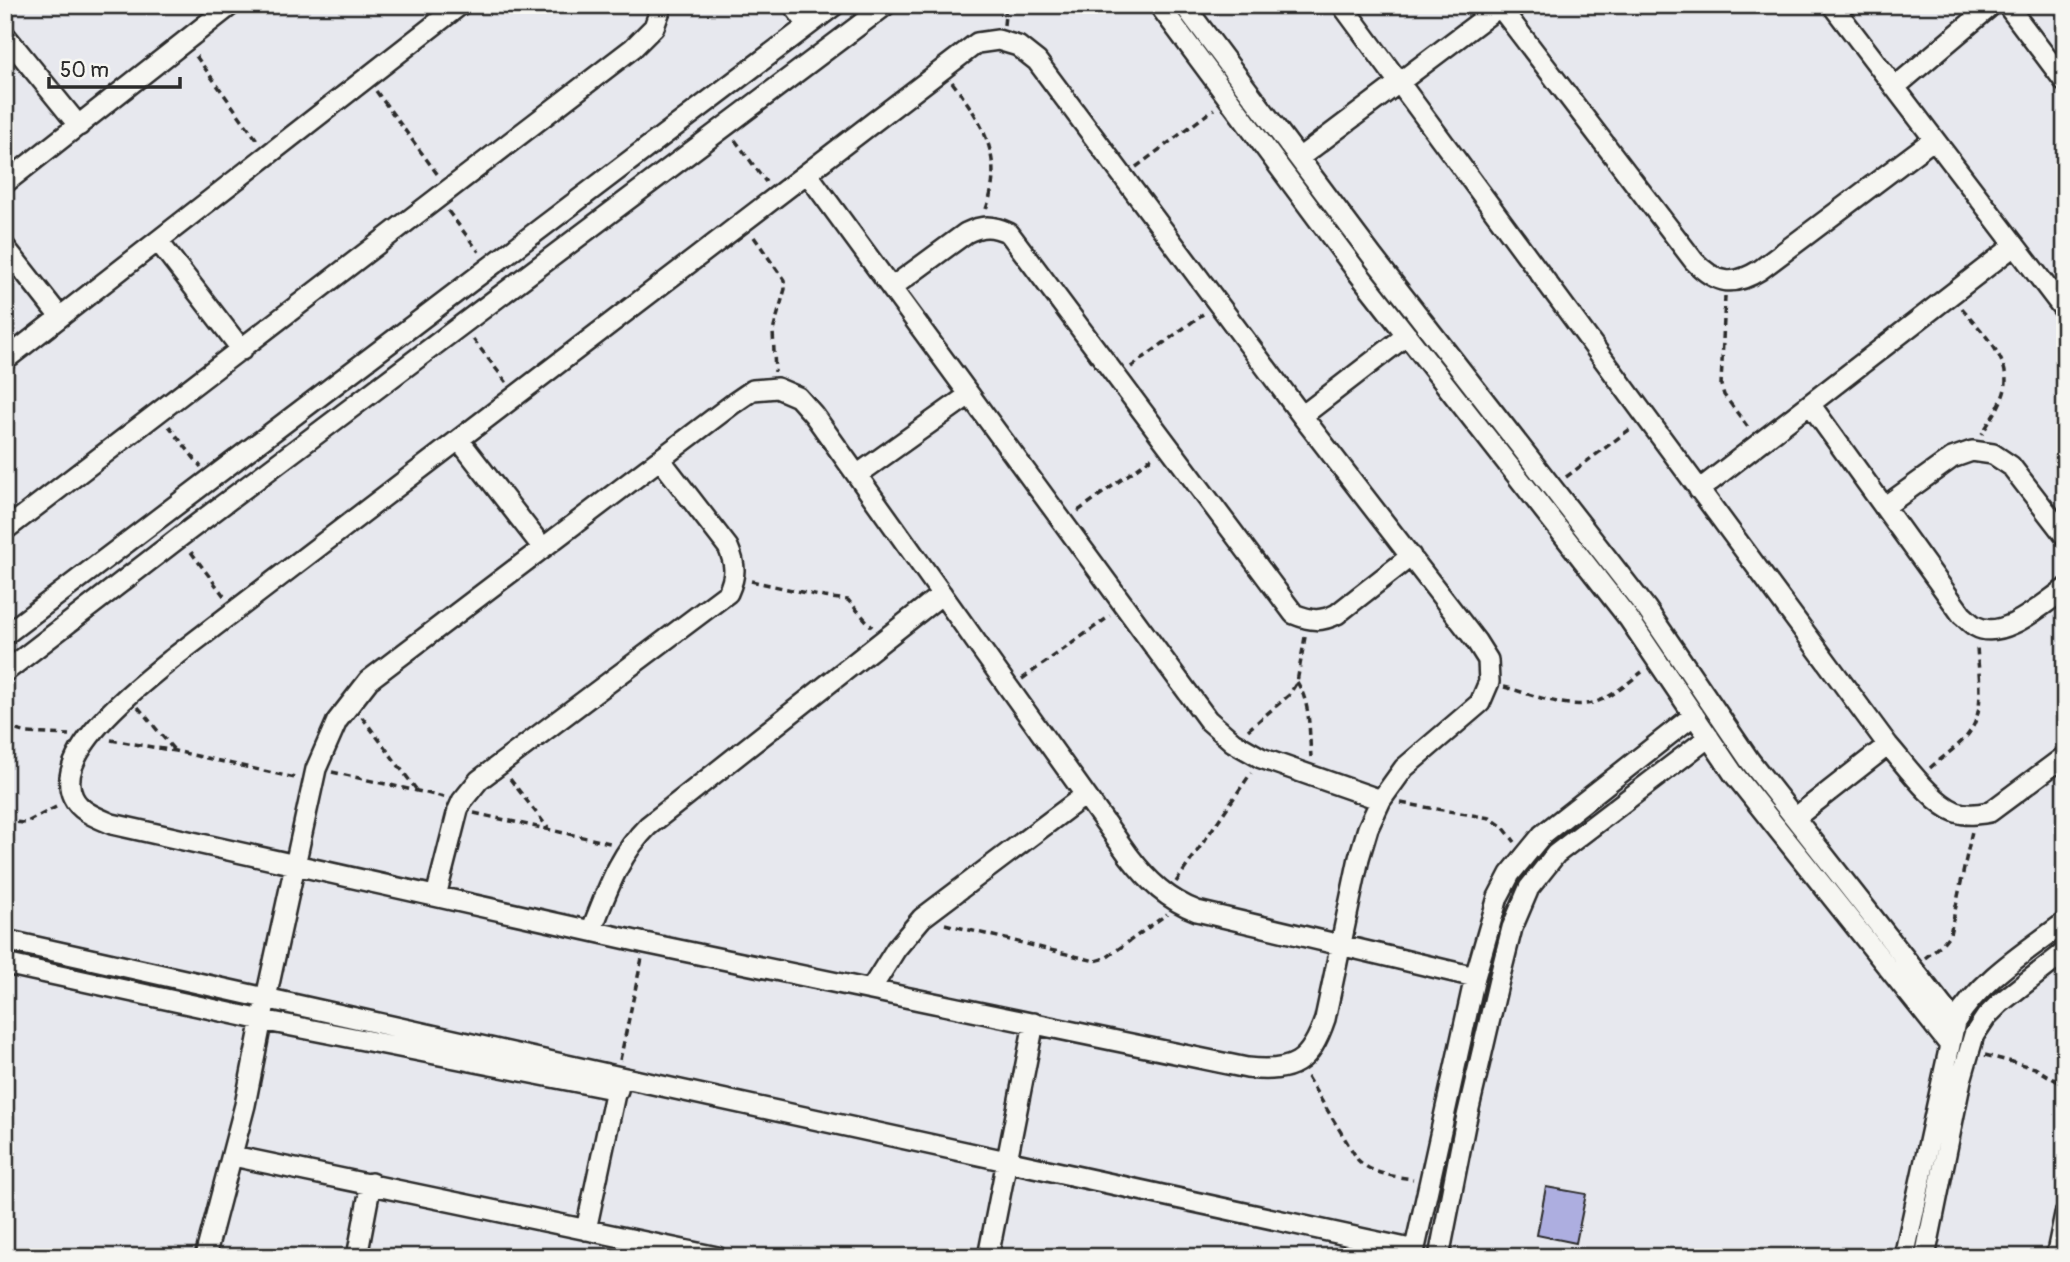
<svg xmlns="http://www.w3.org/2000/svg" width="2070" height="1262" viewBox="0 0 2070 1262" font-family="Pangolin,sans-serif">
<rect width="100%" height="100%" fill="#e7e8ee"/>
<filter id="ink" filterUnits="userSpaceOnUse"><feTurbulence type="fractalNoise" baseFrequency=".0143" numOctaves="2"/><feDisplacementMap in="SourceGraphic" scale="14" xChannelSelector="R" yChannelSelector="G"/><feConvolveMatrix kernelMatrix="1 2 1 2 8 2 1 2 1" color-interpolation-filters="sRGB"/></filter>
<g filter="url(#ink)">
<path fill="#adaee0" stroke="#2b2b2b" stroke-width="2" d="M1546,1187L1586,1194L1576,1243L1537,1235Z"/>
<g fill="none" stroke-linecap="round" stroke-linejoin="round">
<g stroke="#2b2b2b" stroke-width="24">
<path id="minor" d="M793,5L808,25
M1159,5L1355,269L1629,619L1733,773L1949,1044
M1184,5L1372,256L1646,608L1750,761L1955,1022
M1342,5L1888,745C1905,764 1932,803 1956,812C1967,816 1978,814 1990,812L2065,756
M1832,5L2065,311
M2007,5L2065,82
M1500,7L1694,261C1716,284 1733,287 1760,270L1934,139
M5,35L79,126
M998,40L1018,46L1037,61L1302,416L1476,641L1488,660L1489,682L1480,703L1404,768L1381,800L1368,828L1359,858L1325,1019C1310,1063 1293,1073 1247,1068L645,943L112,824C98,818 80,812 73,797C51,751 146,680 177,655L977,43Z
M1895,87L1992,5
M1299,158L1502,5
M807,173L1208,720L1233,742L1261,758L1381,800
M5,183L231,5
M158,241L242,350
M5,247L60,317
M891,288L966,233C982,225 992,225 1009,233L1294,614C1311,621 1321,622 1337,614L1411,556
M5,360L460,5
M1810,404L1962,615C1966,618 1970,623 1975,626C2002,642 2043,604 2065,589
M1302,416L1407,335
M459,440L543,548
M857,475L969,395
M1699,490L2015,245
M1884,507L1952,458L1972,451L1993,454L2011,466L2065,536
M5,530L633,48L654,27L662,5
M5,635L835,5
M5,672L180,537L886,5
M1795,818L1888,745
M436,896L458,810L462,801L479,780L728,593C736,575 736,565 728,547L660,459
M591,931C607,892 618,856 648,826L942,594
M5,940L616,1076L1415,1250
M5,964L262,1020L618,1090
M871,989L896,949L922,918L1085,795
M233,1156L717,1257
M586,1230L616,1089
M205,1257L245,1105L266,998L316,769L337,721L369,680L734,403L753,390L777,388L798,397L814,415L1129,856C1148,881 1168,900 1197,911L1475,977
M357,1257L371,1183
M988,1257L1034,1023
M1413,1257L1475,977L1498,897L1510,874L1542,835L1694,715
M1439,1257L1465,1125L1499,980L1512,928L1529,888L1556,854L1709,737
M1904,1257L1955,1022C1981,979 2026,952 2065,922
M1925,1257L1961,1080L1974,1035L1986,1017L2000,1003L2065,952
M2056,1257L2065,1214"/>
</g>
<path stroke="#2b2b2b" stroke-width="3.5" stroke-dasharray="7 5" stroke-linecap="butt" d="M710,5L727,8L740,5
M1004,25L1006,5
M196,56L257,140
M952,82C982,121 1005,159 986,209
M376,91L438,175
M735,140L766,182
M1136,167L1214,109
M448,211L479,252
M754,237L784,280L785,289L773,331L775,372
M1725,296L1721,385L1724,395L1750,430
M1962,308C1979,329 2012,359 2005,389C2001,406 1990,420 1982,434
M473,339L507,383
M1131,367L1203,314
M169,426L201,467
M1566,477L1633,427
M1078,511L1154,456
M191,552L224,596
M751,581L824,597L848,600L872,627
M1022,679L1110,616
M1297,682C1311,704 1309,732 1311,757
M1504,687C1533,694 1572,713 1601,700C1616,694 1629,682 1642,672
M138,707L174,750
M362,717L416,789
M5,727L27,733L69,735
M1248,730L1289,695L1297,682L1305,637
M111,740L175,751L295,778
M1930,768C1941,758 1954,750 1964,739C1988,715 1978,676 1977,645
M332,772L444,797
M510,779L548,828
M1401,803L1490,818L1503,827L1515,842
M474,813L614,844
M5,821L25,823L58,806
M1176,882L1251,773
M945,924L1095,961L1106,958L1167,914
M1925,958L1942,944L1950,934L1972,831
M1985,1055L2035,1068L2065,1086
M620,1060L642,958
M1307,1077L1358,1160C1373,1175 1394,1176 1413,1179"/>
<use href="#minor" stroke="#f6f6f2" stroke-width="19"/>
</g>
</g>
<rect width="2070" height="1262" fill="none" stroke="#f6f6f2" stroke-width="28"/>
<rect x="14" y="14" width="2042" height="1234" fill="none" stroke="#2b2b2b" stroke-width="2.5" filter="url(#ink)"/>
<path d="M49 77v10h131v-10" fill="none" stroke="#2b2b2b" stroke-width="3.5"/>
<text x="60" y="77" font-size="21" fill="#2b2b2b" stroke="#f6f6f2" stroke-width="5" paint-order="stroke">50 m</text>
</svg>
